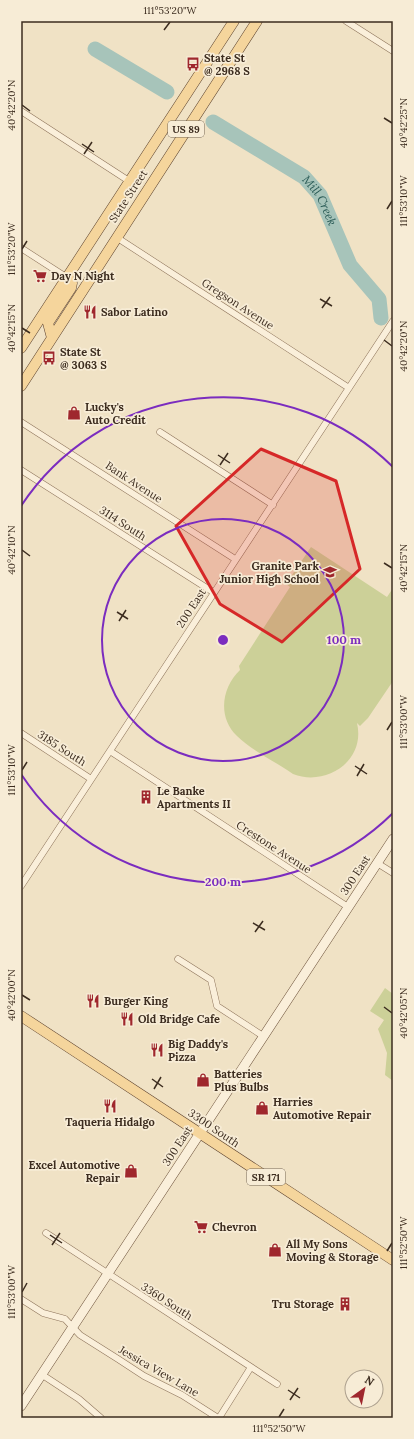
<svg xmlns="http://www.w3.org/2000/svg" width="414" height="1439" viewBox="0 0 414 1439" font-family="Lora,serif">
<rect width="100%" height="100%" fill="#f0e2c5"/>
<path fill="#ccd098" d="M311,547L387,597L393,588V681L368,718L360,726L357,723C366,761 326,787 293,774C276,762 251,750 237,736C217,717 222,687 240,670L239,666L290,587L286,584Z
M385,988L393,994V1081L385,1075L387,1053L378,1029L384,1020L370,1011Z"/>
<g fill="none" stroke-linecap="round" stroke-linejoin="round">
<g stroke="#a7c4ba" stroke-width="15">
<path d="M95,49L167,92"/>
<path id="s1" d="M213,122L304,177L320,195L350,265L379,299L381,318"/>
</g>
<g stroke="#8d735a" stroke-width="7">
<path id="street" d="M346,21L393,51
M21,111L129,181
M116,237L349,388
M21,248L66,277
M21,422L235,559
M160,432L273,505
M21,470L213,592
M21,733L91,779
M110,751L348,907
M377,863L393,873
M21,886L393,321
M178,959L211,980L217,1006L263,1036
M46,1233L277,1384
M21,1299L43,1313L65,1319L80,1335L118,1359L144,1376L182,1395L218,1418
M41,1374L79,1399L101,1418
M219,1418L251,1367"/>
</g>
<g stroke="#6f543d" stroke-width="10">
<path id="secondary" d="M21,1406L393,839"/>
</g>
<g stroke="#5b412e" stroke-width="11">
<path id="primary" d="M52,338L48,323L71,288L72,283L66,277
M21,348L234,21
M21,386L257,21
M21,1016L393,1260"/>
</g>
<use href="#street" stroke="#faefda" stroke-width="6"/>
<use href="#secondary" stroke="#faefda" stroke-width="9"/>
<use href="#primary" stroke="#f5d59c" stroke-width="10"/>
</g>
<path fill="#d62828" fill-opacity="0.2" stroke="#d62828" stroke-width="3" stroke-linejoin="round" d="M261,449L336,481L360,569L282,642L220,604L176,526Z"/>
<path fill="none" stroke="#3c2c1f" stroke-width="1.5" d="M164,30L170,22M22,105L30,111M384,118L392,123M82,144L94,152M84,154L92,142M387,209L392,201M22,249L27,241M320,299L332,306M322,308L330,297M22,328L30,333M384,340L392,346M218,455L230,463M220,465L228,453M22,550L30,556M384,563L392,568M117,612L128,619M119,621L126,610M387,730L392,722M355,766L367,774M22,770L27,762M357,776L364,764M253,923L265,930M255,932L263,921M22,995L30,1000M384,1007L392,1013M152,1079L163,1087M154,1089L161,1077M50,1235L62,1243M52,1245L60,1233M387,1251L392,1243M22,1292L27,1283M288,1390L300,1398M290,1400L298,1388M279,1417L284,1409"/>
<g fill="none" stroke="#7b2cbf" stroke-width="2">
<circle cx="223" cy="640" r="121"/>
<path d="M393 813A242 242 0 0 1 21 774M21 506A242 242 0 0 1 393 467"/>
</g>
<defs>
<g id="bus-bare" transform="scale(1.08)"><path d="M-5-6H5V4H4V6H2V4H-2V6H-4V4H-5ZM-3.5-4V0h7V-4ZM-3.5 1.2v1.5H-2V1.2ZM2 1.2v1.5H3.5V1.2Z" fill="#9f272d" stroke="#f7ecd6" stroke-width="2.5" paint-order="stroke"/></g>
<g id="supermarket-bare" transform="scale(1.08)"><path d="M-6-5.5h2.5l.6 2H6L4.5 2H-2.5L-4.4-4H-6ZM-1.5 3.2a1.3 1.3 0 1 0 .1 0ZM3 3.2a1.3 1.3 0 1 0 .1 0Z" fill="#9f272d" stroke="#f7ecd6" stroke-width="2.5" paint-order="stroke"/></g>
<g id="restaurant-bare" transform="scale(1.08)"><path d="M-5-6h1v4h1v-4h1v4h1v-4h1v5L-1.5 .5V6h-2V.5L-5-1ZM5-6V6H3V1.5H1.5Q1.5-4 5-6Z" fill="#9f272d" stroke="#f7ecd6" stroke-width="2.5" paint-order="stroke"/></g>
<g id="shop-bare" transform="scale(1.08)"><path d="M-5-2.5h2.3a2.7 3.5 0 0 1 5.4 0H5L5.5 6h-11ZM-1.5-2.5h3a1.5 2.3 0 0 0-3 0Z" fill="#9f272d" stroke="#f7ecd6" stroke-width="2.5" paint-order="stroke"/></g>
<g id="school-bare" transform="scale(1.08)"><path d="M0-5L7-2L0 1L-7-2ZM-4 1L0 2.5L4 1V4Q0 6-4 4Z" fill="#9f272d" stroke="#f7ecd6" stroke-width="2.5" paint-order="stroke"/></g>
<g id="building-bare" transform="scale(1.08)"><path d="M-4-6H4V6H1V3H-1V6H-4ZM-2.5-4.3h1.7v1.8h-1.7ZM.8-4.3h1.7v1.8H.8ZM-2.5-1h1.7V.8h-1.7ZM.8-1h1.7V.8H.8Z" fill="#9f272d" stroke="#f7ecd6" stroke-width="2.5" paint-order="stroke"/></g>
</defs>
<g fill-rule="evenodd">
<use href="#bus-bare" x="193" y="64"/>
<use href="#supermarket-bare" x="40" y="276"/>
<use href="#restaurant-bare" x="90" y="312"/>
<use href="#bus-bare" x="49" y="358"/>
<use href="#shop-bare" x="74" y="413"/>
<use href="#school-bare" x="330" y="572"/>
<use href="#building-bare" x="146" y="797"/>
<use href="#restaurant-bare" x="93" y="1001"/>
<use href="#restaurant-bare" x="127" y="1019"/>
<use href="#restaurant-bare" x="157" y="1050"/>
<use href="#shop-bare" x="203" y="1080"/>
<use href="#restaurant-bare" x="110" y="1106"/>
<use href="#shop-bare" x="262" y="1108"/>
<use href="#shop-bare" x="131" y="1171"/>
<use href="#supermarket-bare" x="201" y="1227"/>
<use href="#shop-bare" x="275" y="1250"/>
<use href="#building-bare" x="345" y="1304"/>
</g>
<g text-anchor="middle" stroke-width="3.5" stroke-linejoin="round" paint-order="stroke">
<g fill="#f7ecd6" stroke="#746656" stroke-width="1">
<rect x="168" y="121" width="36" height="16" rx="3"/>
<rect x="247" y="1169" width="38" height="16" rx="3"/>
</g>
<g font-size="10" font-weight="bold" fill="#3c2c1f">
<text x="186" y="133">US 89</text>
<text x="266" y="1181">SR 171</text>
</g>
<g font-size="11" font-weight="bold" fill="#3c2c1f" stroke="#f7ecd6" text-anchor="start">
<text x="204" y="62">State St<tspan x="204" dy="13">@ 2968 S</tspan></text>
<text x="51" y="280">Day N Night</text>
<text x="101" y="316">Sabor Latino</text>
<text x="60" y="356">State St<tspan x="60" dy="13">@ 3063 S</tspan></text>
<text x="85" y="411">Lucky's<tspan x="85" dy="13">Auto Credit</tspan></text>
<text x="319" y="570" text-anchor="end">Granite Park<tspan x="319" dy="13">Junior High School</tspan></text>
<text x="157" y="795">Le Banke<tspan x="157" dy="13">Apartments II</tspan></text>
<text x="104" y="1005">Burger King</text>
<text x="138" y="1023">Old Bridge Cafe</text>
<text x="168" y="1048">Big Daddy's<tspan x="168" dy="13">Pizza</tspan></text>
<text x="214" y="1078">Batteries<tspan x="214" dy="13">Plus Bulbs</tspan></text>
<text x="273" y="1106">Harries<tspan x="273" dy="13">Automotive Repair</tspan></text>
<text x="110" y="1126" text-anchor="middle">Taqueria Hidalgo</text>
<text x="120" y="1169" text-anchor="end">Excel Automotive<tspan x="120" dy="13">Repair</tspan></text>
<text x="212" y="1231">Chevron</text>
<text x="286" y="1248">All My Sons<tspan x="286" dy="13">Moving &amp; Storage</tspan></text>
<text x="334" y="1308" text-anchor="end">Tru Storage</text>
</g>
<g font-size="11" fill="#3c2c1f" stroke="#f7ecd6">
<text transform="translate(128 196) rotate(-57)" y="4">State Street</text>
<text transform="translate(238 304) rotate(33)" y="4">Gregson Avenue</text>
<text transform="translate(134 482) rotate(33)" y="4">Bank Avenue</text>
<text transform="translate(123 523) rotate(33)" y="4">3114 South</text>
<text transform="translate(191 608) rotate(-57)" y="4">200 East</text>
<text transform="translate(62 748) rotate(33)" y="4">3185 South</text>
<text transform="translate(274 847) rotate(33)" y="4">Crestone Avenue</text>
<text transform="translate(355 875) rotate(-57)" y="4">300 East</text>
<text transform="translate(214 1128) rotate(34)" y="4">3300 South</text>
<text transform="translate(177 1146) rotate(-57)" y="4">300 East</text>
<text transform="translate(167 1301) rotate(33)" y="4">3360 South</text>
<text transform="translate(159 1371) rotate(30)" y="4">Jessica View Lane</text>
</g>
<g font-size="12" font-style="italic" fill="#2d5d58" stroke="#f7ecd6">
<text dy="4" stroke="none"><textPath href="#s1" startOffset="135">Mill Creek</textPath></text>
</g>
</g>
<circle cx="223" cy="640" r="6" fill="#7b2cbf" stroke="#f7ecd6" stroke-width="2"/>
<g font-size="12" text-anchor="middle" font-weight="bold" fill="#7b2cbf" stroke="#f7ecd6" stroke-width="3.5" stroke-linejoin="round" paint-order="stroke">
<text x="344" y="644">100 m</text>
<text x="223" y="886">200 m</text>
</g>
<rect width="414" height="1439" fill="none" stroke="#f7ecd6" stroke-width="44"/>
<g transform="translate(364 1389) rotate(33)"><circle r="19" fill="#f7ecd6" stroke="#ac9f8d"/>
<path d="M0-3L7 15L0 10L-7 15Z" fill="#9f272d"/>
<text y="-6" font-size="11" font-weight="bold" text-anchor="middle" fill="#3c2c1f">N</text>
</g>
<rect x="22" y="22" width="370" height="1395" fill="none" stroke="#3c2c1f" stroke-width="1.5"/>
<g font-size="10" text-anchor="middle" fill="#3c2c1f">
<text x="170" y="14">111°53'20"W</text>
<text transform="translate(11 105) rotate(-90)" y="4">40°42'20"N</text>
<text transform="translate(403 123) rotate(-90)" y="4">40°42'25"N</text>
<text transform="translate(403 201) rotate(-90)" y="4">111°53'10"W</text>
<text transform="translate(11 249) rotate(-90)" y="4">111°53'20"W</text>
<text transform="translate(11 328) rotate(-90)" y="4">40°42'15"N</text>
<text transform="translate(403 346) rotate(-90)" y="4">40°42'20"N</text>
<text transform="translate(11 550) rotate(-90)" y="4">40°42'10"N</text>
<text transform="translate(403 568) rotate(-90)" y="4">40°42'15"N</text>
<text transform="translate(403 722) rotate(-90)" y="4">111°53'00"W</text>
<text transform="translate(11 770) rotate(-90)" y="4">111°53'10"W</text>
<text transform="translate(11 995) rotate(-90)" y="4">40°42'00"N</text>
<text transform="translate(403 1013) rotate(-90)" y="4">40°42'05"N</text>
<text transform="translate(403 1243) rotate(-90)" y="4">111°52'50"W</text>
<text transform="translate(11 1292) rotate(-90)" y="4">111°53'00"W</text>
<text x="279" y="1432">111°52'50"W</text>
</g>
</svg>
